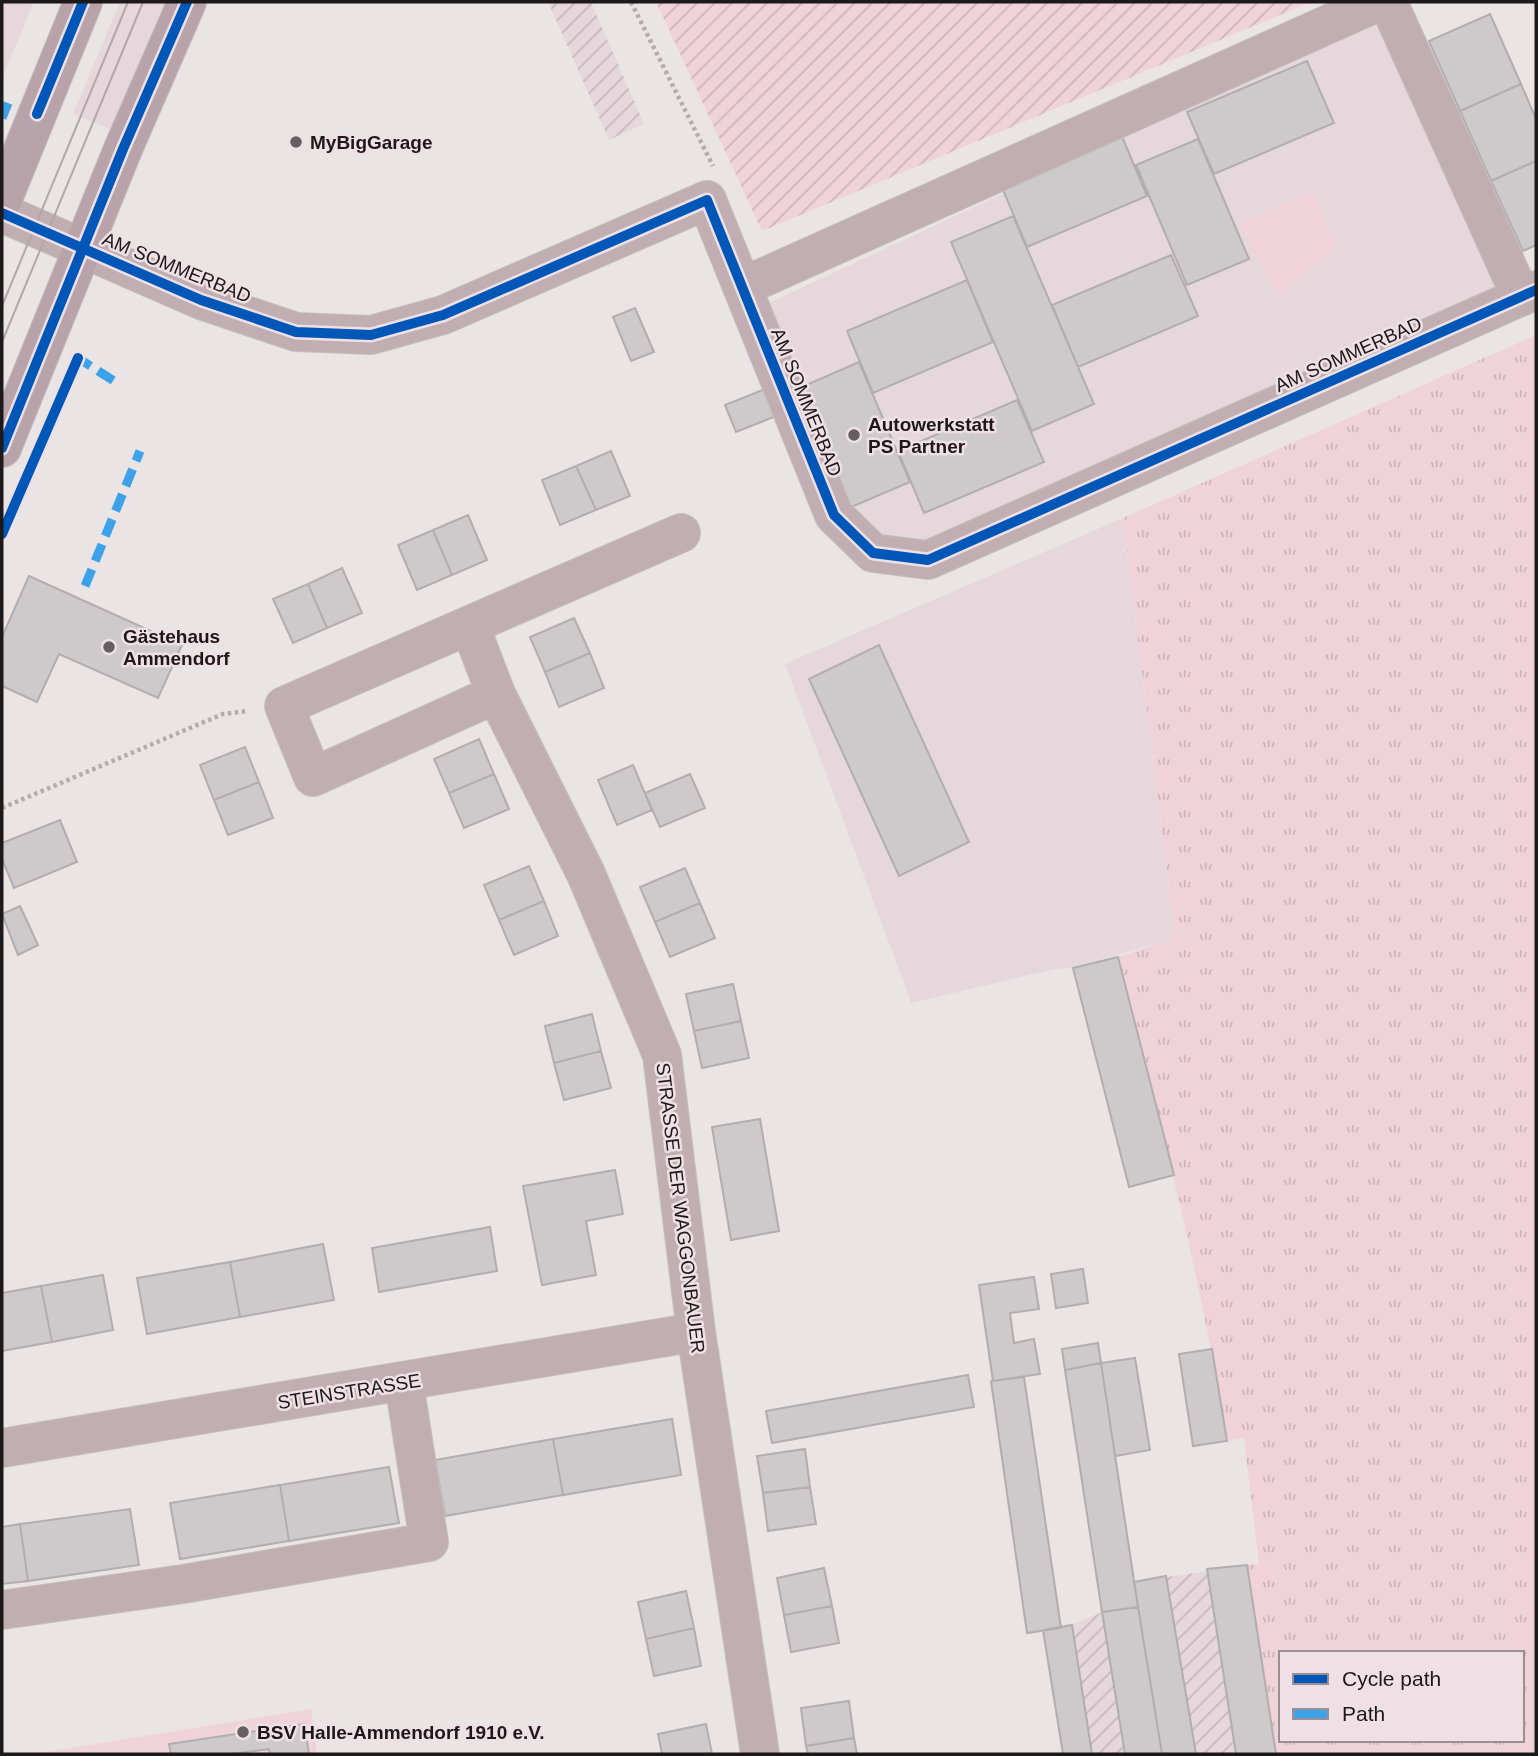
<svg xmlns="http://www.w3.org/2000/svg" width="1538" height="1756" viewBox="0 0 1538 1756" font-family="Arial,sans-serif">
<defs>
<pattern id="industrial-furrows" width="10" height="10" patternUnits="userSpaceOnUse" patternTransform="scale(1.75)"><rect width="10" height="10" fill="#e6d7dc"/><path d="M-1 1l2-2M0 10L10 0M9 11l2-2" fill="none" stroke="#c5b8bc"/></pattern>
<pattern id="grass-tufts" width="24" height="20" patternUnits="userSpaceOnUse" patternTransform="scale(1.75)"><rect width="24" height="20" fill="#f0d2db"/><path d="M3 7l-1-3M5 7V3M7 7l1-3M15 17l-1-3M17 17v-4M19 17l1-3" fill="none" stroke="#cdb4bb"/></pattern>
<pattern id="garden-furrows" width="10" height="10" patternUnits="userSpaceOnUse" patternTransform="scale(1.75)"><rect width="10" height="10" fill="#f0d2db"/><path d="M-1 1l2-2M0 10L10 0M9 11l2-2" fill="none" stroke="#cdb4bb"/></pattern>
</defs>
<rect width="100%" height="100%" fill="#eae4e5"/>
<path fill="#e6d7dc" d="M2,2H34L2,78Z
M120,2H167L113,130L73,114Z
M1378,18L1496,289L928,542L882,546L849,519L769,303Z
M1123,518L1175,938L1073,968L1055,969L907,1004L911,1002L785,664Z"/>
<path fill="url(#industrial-furrows)" d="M548,2H591L644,124L609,140Z
M1247,1565L1276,1754H1063L1043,1630L1072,1625L1102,1612L1137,1607L1134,1582Z"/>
<path fill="url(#grass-tufts)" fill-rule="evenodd" d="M1536,335V1754H1276L1247,1565L1259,1564L1244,1438L1227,1441C1201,1277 1159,1117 1118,957L1175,938L1123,518ZM1281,1653H1522V1740H1281Z"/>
<path fill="#f0d2db" d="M1314,191L1336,247L1278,297L1240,223Z
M311,1709L317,1754H34Z"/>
<path fill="url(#garden-furrows)" d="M656,2H1311L762,231Z"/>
<path fill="#cec9cb" stroke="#b2adaf" stroke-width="2" d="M1490,14L1521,84L1460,111L1429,41Z
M1307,61L1334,123L1214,174L1187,112Z
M1521,84L1536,119V161L1491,181L1460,111Z
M1121,134L1147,196L1027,247L1001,185Z
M1198,139L1249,259L1187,285L1136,165Z
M1536,161V245L1523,251L1491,181Z
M1013,216L1094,404L1032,431L951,242Z
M1171,255L1198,316L1078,367L1052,305Z
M967,280L993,342L873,393L847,331Z
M635,308L654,352L631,361L613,317Z
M859,362L910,482L849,508L797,389Z
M765,389L776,416L736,432L725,405Z
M1017,400L1044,462L924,513L898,451Z
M611,451L630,496L596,510L576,466Z
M576,466L596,510L560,525L542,480Z
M468,515L487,560L452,575L433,530Z
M433,530L452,575L417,590L398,545Z
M342,568L362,613L327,628L308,584Z
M29,576L182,645L158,698L59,654L37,702L2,686V637Z
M308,584L327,628L293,643L273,599Z
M574,618L590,653L545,672L530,637Z
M879,645L969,842L899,876L809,679Z
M590,653L604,688L559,707L545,672Z
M479,739L494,774L449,793L434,759Z
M245,747L259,782L214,800L200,765Z
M633,765L652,810L617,825L598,780Z
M494,774L509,809L464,828L449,793Z
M690,774L705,808L660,827L645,793Z
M259,782L273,818L228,835L214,800Z
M60,820L77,862L14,888L2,859V843Z
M529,866L544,901L499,920L484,885Z
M685,868L700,903L655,922L640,887Z
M544,901L558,936L514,955L499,920Z
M700,903L715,938L670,957L655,922Z
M20,906L38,945L18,955L2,914Z
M1118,957L1174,1175L1129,1187L1073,968Z
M733,984L741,1021L694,1031L686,994Z
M592,1014L601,1051L554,1063L545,1026Z
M741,1021L749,1058L702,1068L694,1031Z
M601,1051L611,1088L564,1100L554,1063Z
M760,1119L779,1231L731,1240L712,1127Z
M615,1170L623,1214L586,1221L596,1275L542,1285L523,1186Z
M490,1227L497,1271L379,1292L372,1248Z
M323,1244L334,1300L240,1317L230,1262Z
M230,1262L240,1317L147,1334L137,1278Z
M1083,1269L1088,1303L1056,1308L1051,1274Z
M103,1275L113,1330L52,1342L41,1286Z
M1034,1277L1039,1309L1010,1313L1014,1343L1034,1339L1040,1374L993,1381L979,1285Z
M41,1286L52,1342L2,1351V1293Z
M1098,1343L1101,1363L1065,1370L1062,1349Z
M1212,1349L1227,1441L1193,1446L1179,1354Z
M1135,1358L1150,1450L1115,1456L1101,1363Z
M1101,1363L1138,1607L1102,1612L1065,1370Z
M968,1375L974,1407L772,1443L766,1411Z
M1024,1377L1061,1628L1027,1633L991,1381Z
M672,1419L681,1475L563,1495L553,1439Z
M553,1439L563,1495L445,1516L435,1460Z
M805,1449L810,1487L763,1493L757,1456Z
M389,1467L399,1523L289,1541L280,1485Z
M280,1485L289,1541L180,1559L170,1503Z
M810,1487L816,1524L768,1531L763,1493Z
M130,1509L139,1565L28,1581L20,1524Z
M20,1524L28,1581L2,1584V1527Z
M1247,1565L1276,1754H1236L1207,1569Z
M824,1568L832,1606L784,1615L777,1578Z
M1166,1576L1196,1754H1162L1134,1582Z
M686,1591L694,1628L646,1639L638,1602Z
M832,1606L839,1643L791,1652L784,1615Z
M1138,1607L1162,1754H1125L1102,1612Z
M1072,1625L1092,1754H1063L1043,1630Z
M694,1628L701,1666L654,1676L646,1639Z
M849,1701L854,1738L806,1746L801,1708Z
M304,1724L309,1754H270L269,1749L231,1754H171L169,1744Z
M706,1724L712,1754H662L658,1734Z
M854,1738L857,1754H808L806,1746Z"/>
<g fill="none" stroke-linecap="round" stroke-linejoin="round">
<g stroke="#c4c0c1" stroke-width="40">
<path id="minor" d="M1388,2L1521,297
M2,213L201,300L296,332L371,335L443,315L707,200L834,515L873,553L928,560L1536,290
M742,287L1378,2
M470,626L496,694L586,874L662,1055L696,1332L760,1754
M496,694L313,777L284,706L681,533
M2,1448L696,1332
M2,1610L183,1584L429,1542L404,1383"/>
</g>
<g stroke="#c4c0c1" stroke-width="40">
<path id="major" d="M2,201L83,2
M2,448L123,149L187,2"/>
</g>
<path stroke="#b6aaae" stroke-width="4.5" stroke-dasharray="3.5 3.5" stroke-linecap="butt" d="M631,2L713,166
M2,808L223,714L248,711"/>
<use href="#minor" stroke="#c0aeb3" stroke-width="38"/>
<use href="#major" stroke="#b9a3ab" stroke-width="38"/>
<path stroke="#b3a7aa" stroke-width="2" d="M2,306L128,2
M2,342L143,2"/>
<path stroke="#3da2ea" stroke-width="9" stroke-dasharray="18 9" stroke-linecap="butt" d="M2,118L8,103
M77,361L78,358L117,383
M85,586L140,451"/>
<g stroke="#eee0e4" stroke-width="15">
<path id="cycleway" d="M37,114L83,2
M2,213L201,300L296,332L371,335L443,315L707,200L834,515L873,553L928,560L1536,290
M2,448L123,149L187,2
M2,534L78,358"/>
</g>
<use href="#cycleway" stroke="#0057b8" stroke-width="10"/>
</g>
<g fill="#655f61" stroke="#eee0e4" stroke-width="2.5">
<circle cx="296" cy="142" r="7"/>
<circle cx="854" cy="435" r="7"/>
<circle cx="109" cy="647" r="7"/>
<circle cx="243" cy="1732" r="7"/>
</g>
<g text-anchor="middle" stroke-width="5" stroke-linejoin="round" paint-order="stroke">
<g font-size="19" font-weight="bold" fill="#1d181a" stroke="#eee0e4" text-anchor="start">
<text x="310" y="149">MyBigGarage</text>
<text x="868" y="431">Autowerkstatt<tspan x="868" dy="22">PS Partner</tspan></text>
<text x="123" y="643">Gästehaus<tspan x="123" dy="22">Ammendorf</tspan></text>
<text x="257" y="1739">BSV Halle-Ammendorf 1910 e.V.</text>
</g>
<g font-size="19" fill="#1d181a" stroke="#eee0e4">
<text transform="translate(177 267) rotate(22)" y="7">AM SOMMERBAD</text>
<text transform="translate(1348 354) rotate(-24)" y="7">AM SOMMERBAD</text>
<text transform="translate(807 402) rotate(68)" y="7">AM SOMMERBAD</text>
<text transform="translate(681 1208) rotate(83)" y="7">STRASSE DER WAGGONBAUER</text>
<text transform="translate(349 1391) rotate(-9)" y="7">STEINSTRASSE</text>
</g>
</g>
<rect width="1538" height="1756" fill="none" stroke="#1d181a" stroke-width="7"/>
<rect x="1279" y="1651" width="245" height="91" fill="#eee0e4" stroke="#9a9093" stroke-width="2"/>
<rect x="1293" y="1674" width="35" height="10" fill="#0057b8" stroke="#9a9093" stroke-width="2"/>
<text x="1342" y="1686" font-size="21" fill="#1d181a">Cycle path</text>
<rect x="1293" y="1709" width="35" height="10" fill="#3da2ea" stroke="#9a9093" stroke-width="2"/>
<text x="1342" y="1721" font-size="21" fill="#1d181a">Path</text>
</svg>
